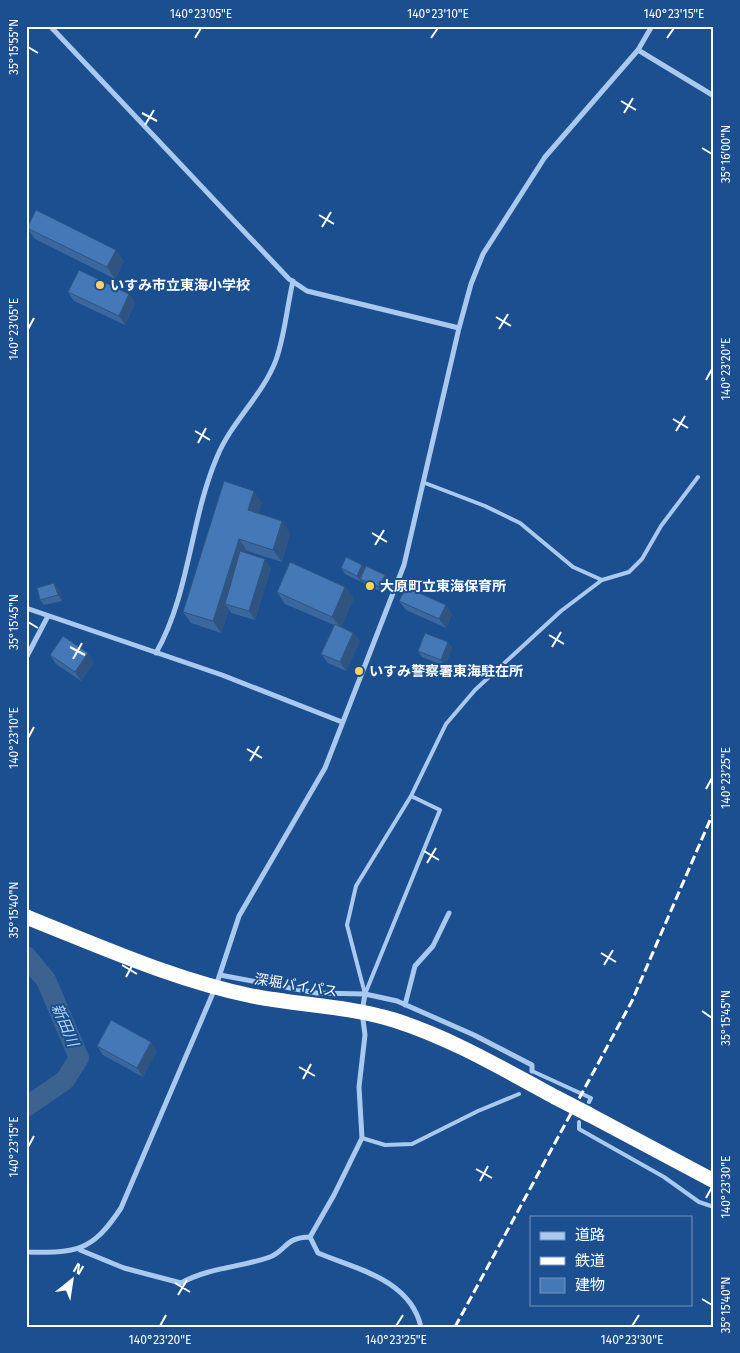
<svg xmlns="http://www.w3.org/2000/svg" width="740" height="1353" viewBox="0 0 740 1353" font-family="'Fira Sans','Noto Sans JP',sans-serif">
<rect width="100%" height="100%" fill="#1b4f8f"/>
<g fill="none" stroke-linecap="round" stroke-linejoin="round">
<path stroke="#3c6290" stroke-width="20" d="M26,956L46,980L79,1058L65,1080L26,1107"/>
<path stroke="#a9c9ee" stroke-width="4" d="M425,483L485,506L520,523L573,567L602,580
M365,994L347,925L356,886L411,796L446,724L475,690L561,611L602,580L629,572L642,559L661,526L698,477
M365,994L440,810L411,796
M532,1071L591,1098L589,1102
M579,1122V1129L664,1177L699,1202L714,1207
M362,1138L385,1145L412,1144L478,1111L519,1094"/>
<path stroke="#a9c9ee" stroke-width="5" d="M50,26L289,279L307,291L459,328
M638,50L714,96
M26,608L222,675L342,722
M156,653C190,593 190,520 217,457C231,422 263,395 276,360C285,335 287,306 293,281
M26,658L48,616
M220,975L317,993L365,994L397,1001L474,1035L532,1065V1071
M365,994L362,1012L365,1035L359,1087L362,1138L334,1195L310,1237L318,1253C356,1269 410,1279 421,1327
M405,1005L415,966L433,946L449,913
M80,1250L124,1268L181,1283C210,1267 239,1268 270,1257C286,1251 285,1237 310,1237
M26,1252C77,1253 92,1252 121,1208L216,986L239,916L325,768L404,565L459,328L471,284L483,254L545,157L638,50L652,26"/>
<path stroke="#fff" stroke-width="15" d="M26,917C100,946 174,980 252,996C299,1005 348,1006 394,1020C451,1038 503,1069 555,1097
M588,1114L714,1181"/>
<path stroke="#fff" stroke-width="3" stroke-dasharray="9 4" stroke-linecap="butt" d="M455,1327L632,1001L714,811"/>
<path stroke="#fff" stroke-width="15" d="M555,1097L588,1114"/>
</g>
<path fill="#3a679d" d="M27,228L124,261L115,279L35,239Z
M68,292L129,294L135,303L125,325L74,301Z
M262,502L258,514L290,533L282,562L247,551L246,553L271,568L255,620L231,613L229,609L221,633L191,623L183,612Z
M341,568L385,575L389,581L383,593L365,584L362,581L361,582L345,574Z
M345,587L354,598L341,627L353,633L360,641L346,671L328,663L321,654L334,625L285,604L277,592Z
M59,589L62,601L44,605L40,600Z
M399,601L452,614L446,628L406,610Z
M448,642L452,648L445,666L422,657L418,651Z
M50,655L94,662L81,681L56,664Z
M97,1046L157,1051L143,1077L103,1055Z"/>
<path fill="#305480" d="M116,250L124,261L115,279L107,267Z
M129,294L135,303L125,325L119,316Z
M254,491L262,502L256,522L248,510Z
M282,521L290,533L282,562L273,550Z
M239,539L247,551L230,605L225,604L229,609L221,633L213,621Z
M265,559L271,568L255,620L249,611Z
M362,565L367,571L360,579L362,581L361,582L357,576Z
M385,575L389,581L383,593L379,587Z
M54,583L59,589L62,601L58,595Z
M345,587L354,598L341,628L332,617Z
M446,605L452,614L446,628L439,619Z
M353,633L360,641L346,671L340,662Z
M448,642L452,648L445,666L441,660Z
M88,653L94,662L81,681L75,672Z
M151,1042L157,1051L143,1077L137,1068Z"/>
<path fill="#4478b7" stroke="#305480" d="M36,210L116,250L107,267L27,228Z
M79,270L129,294L119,316L68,292Z
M224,481L254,491L248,510L282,521L273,550L239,539L213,621L183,612Z
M240,551L265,559L249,611L225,604Z
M346,557L362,565L357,576L341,568Z
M290,562L345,587L332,617L277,592Z
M366,566L385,575L379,587L360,579Z
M54,583L58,595L40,600L37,588Z
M406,587L446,605L439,619L399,601Z
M335,624L353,633L340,662L321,654Z
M425,633L448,642L441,660L418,651Z
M63,636L88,653L75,672L50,655Z
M111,1020L151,1042L137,1068L97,1046Z"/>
<path fill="none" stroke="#fff" stroke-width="2" d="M195,38L201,28M431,38L438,28M667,38L674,28M28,47L38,53M621,101L636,110M142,113L157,121M624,113L633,98M145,125L154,110M702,148L712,154M319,215L334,224M322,227L331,212M496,317L511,326M28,329L34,318M499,329L508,314M706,380L712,369M673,419L688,428M195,431L210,440M676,431L685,416M198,443L206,428M372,533L387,542M375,545L384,530M28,622L38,628M549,635L564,644M70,647L85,655M552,647L561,632M73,659L82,643M28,738L34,727M247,749L262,758M250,761L259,746M706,789L712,778M424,851L439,860M427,863L436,848M28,910L38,916M601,953L616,962M122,965L137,974M604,965L613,950M126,977L134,962M702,1011L712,1018M299,1067L315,1076M303,1079L311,1064M28,1147L34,1136M476,1169L492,1178M480,1181L488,1166M706,1198L712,1187M175,1283L190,1292M178,1295L187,1280M702,1299L712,1305M160,1326L166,1315M396,1326L403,1315M632,1326L639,1315"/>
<g fill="#ffd166" stroke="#1b4f8f" stroke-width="2">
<circle cx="100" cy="285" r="5"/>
<circle cx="370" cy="586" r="5"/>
<circle cx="359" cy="671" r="5"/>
</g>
<g text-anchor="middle" stroke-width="4" stroke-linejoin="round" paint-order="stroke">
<g font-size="14" font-weight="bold" fill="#fff" stroke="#1b4f8f" text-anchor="start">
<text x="110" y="290">いすみ市立東海小学校</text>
<text x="380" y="591">大原町立東海保育所</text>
<text x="369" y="676">いすみ警察署東海駐在所</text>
</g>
<g font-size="14" fill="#fff" stroke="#1b4f8f">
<text transform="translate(296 985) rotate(9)" y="5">深堀バイパス</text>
</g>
<g font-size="15" font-style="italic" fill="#b5d3f5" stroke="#1b4f8f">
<text transform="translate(65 1025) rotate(67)" y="5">新田川</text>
</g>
</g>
<rect width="740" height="1353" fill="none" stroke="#1b4f8f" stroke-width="55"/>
<rect x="530" y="1216" width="162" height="90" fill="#1b4f8f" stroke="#7695bc"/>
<rect x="540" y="1232" width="25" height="8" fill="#a9c9ee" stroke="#7695bc"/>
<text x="575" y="1240" font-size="15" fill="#ffffff">道路</text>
<rect x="540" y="1257" width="25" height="8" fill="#ffffff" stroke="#7695bc"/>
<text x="575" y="1266" font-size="15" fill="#ffffff">鉄道</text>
<rect x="540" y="1278" width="25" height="15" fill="#4478b7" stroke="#7695bc"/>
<text x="575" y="1290" font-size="15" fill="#ffffff">建物</text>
<g transform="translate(72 1280) rotate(30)" stroke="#1b4f8f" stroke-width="4" paint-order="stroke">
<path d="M0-4L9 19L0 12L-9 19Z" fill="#ffffff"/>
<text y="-8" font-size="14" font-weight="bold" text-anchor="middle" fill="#ffffff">N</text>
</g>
<rect x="28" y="28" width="684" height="1298" fill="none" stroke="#fff" stroke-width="2"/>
<g font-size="12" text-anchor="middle" fill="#fff">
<text x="201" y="18">140°23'05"E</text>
<text x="438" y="18">140°23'10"E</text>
<text x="674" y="18">140°23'15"E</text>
<text transform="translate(14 47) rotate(-90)" y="4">35°15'55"N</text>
<text transform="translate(726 154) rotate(-90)" y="4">35°16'00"N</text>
<text transform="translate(14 329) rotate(-90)" y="4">140°23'05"E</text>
<text transform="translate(726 369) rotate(-90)" y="4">140°23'20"E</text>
<text transform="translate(14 622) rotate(-90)" y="4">35°15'45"N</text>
<text transform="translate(14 738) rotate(-90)" y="4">140°23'10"E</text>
<text transform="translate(726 778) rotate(-90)" y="4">140°23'25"E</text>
<text transform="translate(14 910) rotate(-90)" y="4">35°15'40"N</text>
<text transform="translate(726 1018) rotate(-90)" y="4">35°15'45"N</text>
<text transform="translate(14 1147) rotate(-90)" y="4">140°23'15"E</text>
<text transform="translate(726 1187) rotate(-90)" y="4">140°23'30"E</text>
<text transform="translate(726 1305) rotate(-90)" y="4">35°15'40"N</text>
<text x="160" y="1344">140°23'20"E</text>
<text x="396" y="1344">140°23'25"E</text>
<text x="632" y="1344">140°23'30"E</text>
</g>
</svg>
